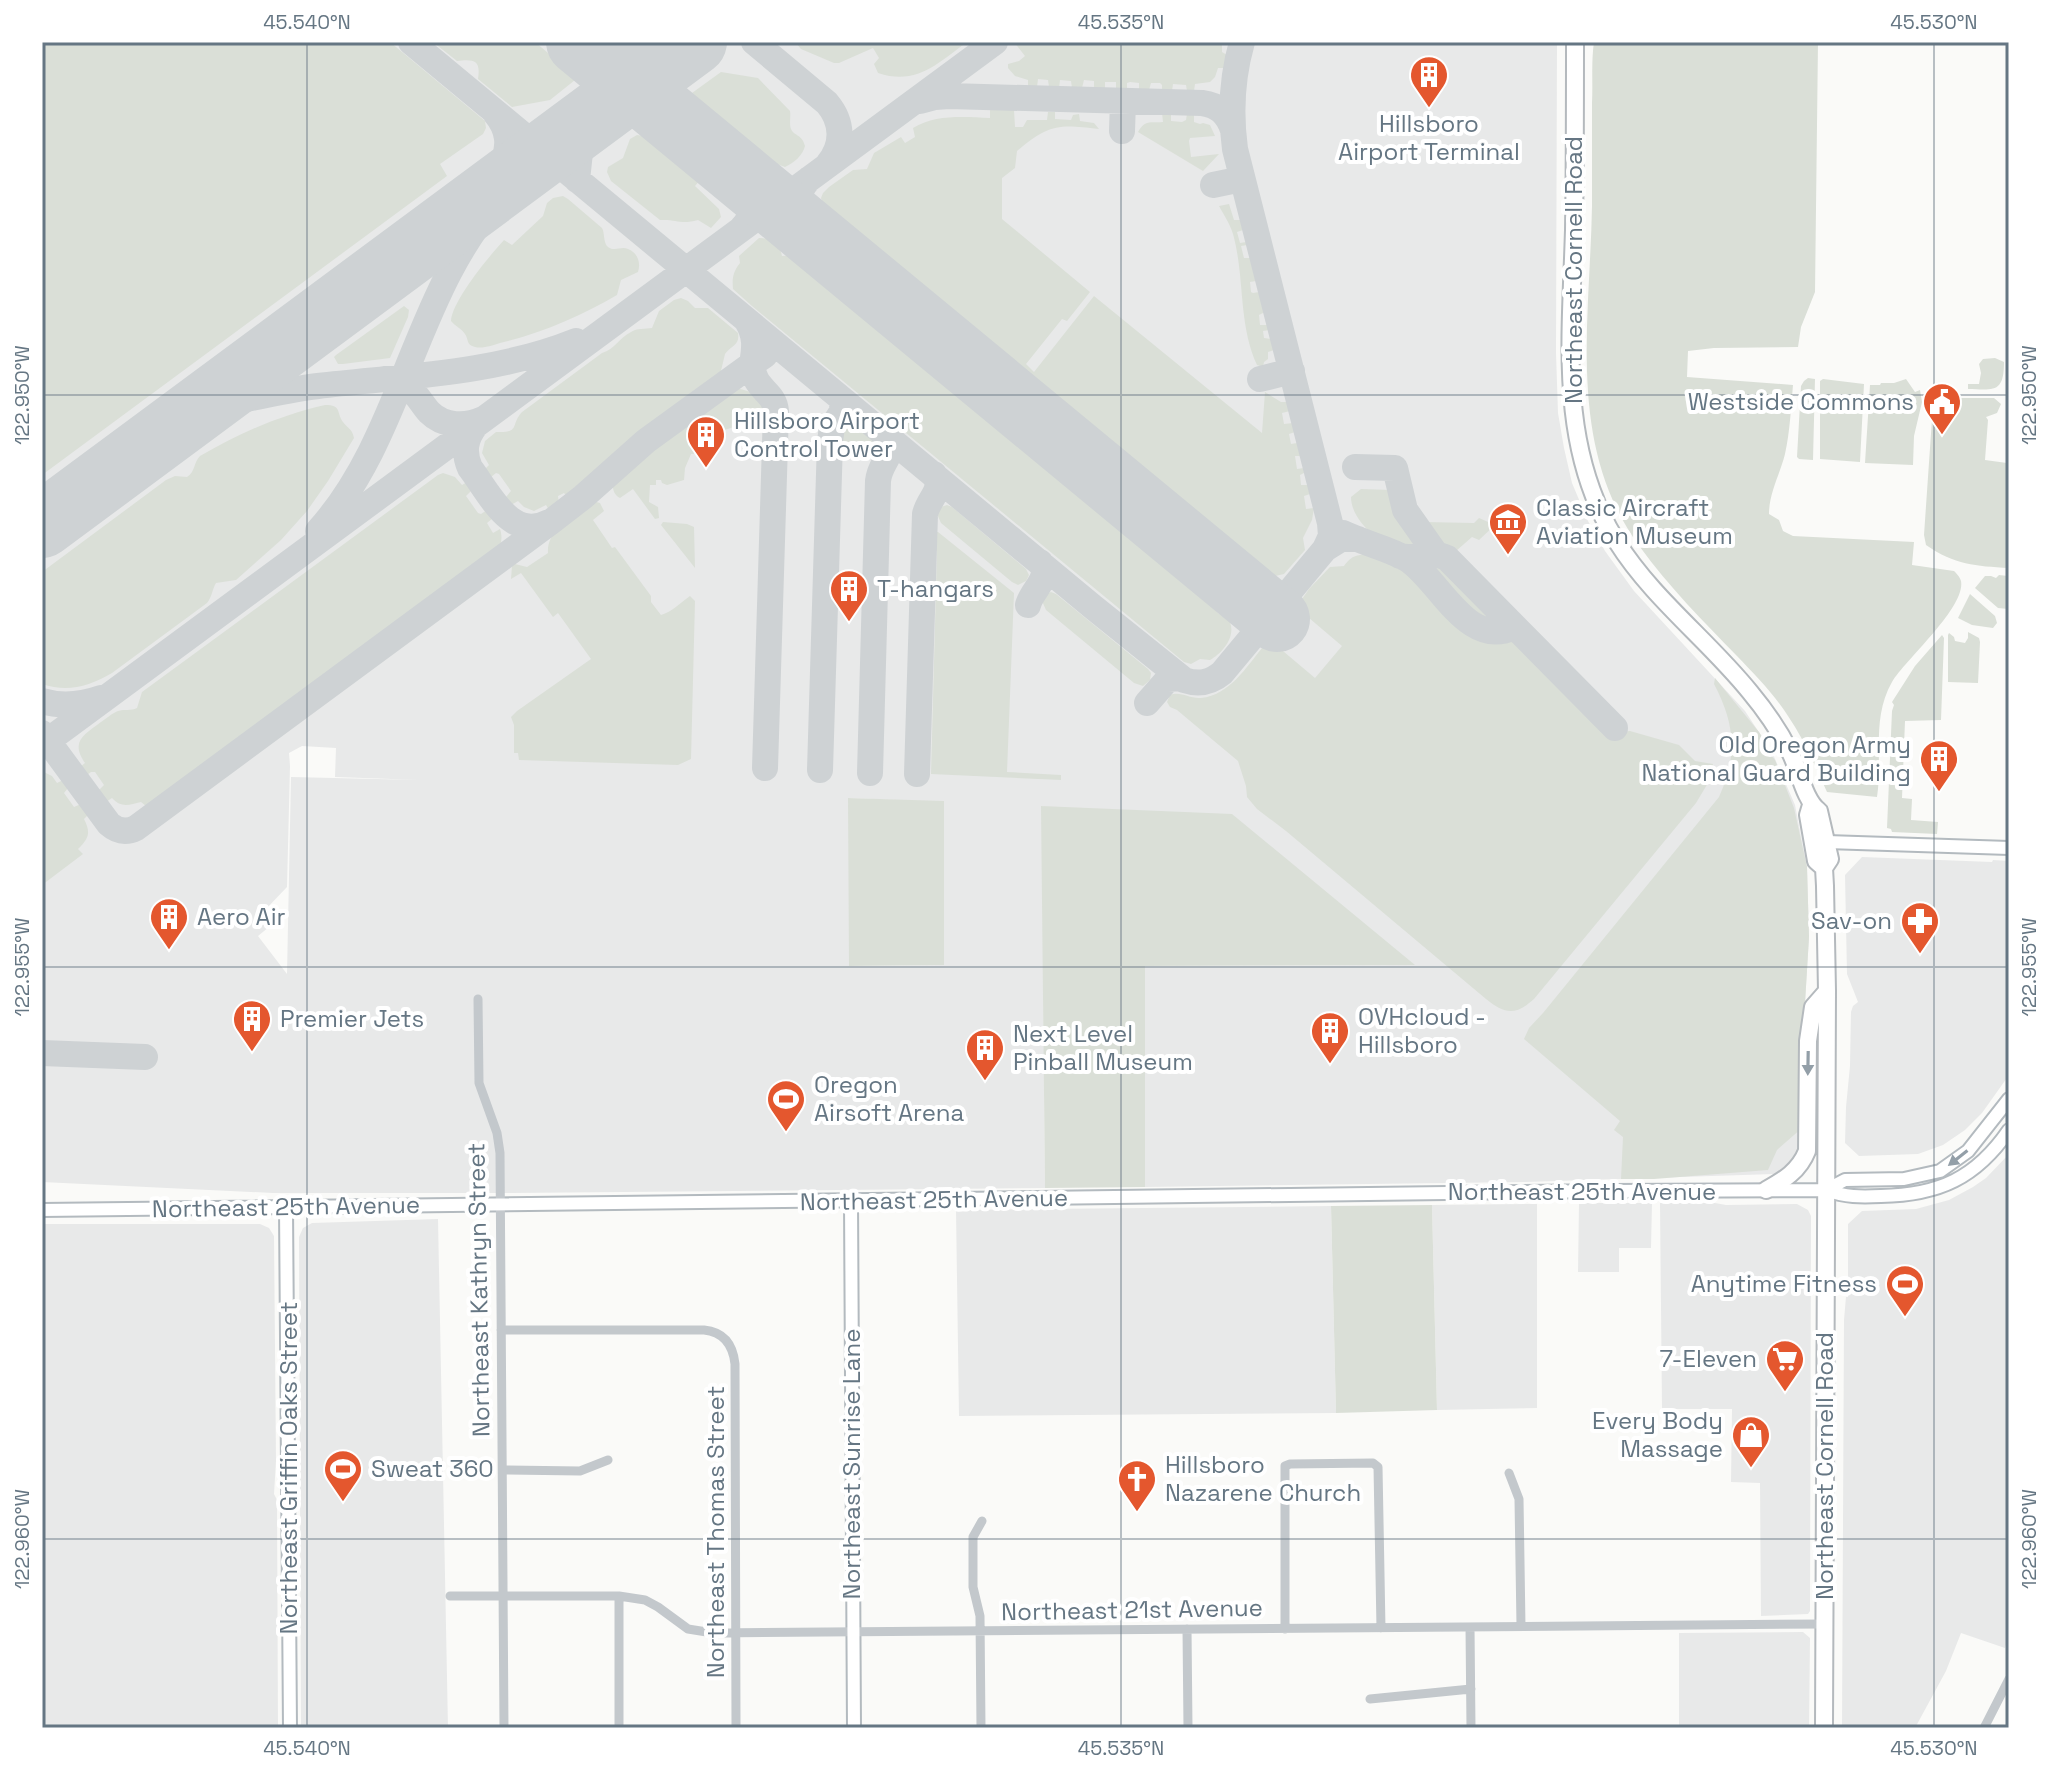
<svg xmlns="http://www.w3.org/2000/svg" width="2051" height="1770" viewBox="0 0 2051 1770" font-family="'Space Grotesk',sans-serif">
<rect width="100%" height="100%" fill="#fafaf8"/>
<path fill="#e8e9e9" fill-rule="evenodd" d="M42,42H1557L1556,353L1558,413L1564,448L1572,483L1588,521L1605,551L1634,591L1745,711L1772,752L1795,805L1807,867L1809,937L1803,1036L1802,1138L1799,1151L1793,1162L1782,1172L1774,1174L1525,1182L1145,1187L1144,966L1413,965L1042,806L1045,1188L511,1193H273L42,1182ZM302,746L336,748L335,777L420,780L291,777L287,974L258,936L275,922L266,909L287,887L290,766L289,753ZM849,798L944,802L943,965L849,966Z
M1862,857L1992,862L1993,860L2009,861V1075L1982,1113L1965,1130L1943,1145L1918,1154L1859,1156L1845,1143L1846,1107L1850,1066L1851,1012L1853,1006L1858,1002L1847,974L1845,875Z
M2009,1154V1634L2005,1648L1961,1633L1946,1671L1915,1728H1842L1844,1320L1846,1297H1848V1224L1862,1211L1916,1209L1949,1200L1973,1187L1986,1178Z
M1579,1203H1652L1651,1248H1619V1272H1578Z
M1660,1203H1715L1726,1205L1797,1204L1808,1210L1811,1216L1810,1611L1808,1614L1761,1616L1760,1483L1731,1482L1732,1409H1662Z
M1537,1204V1408L1437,1410L1432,1205Z
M1331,1206L1336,1413L959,1416L956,1210Z
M438,1219L448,1728H301L299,1237L303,1228L312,1223Z
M42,1224H260L269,1228L274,1236L276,1461L274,1494L277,1500L278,1728H42Z
M1803,1632L1810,1638L1809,1728H1679V1633Z"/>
<path fill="#dadfd7" d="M42,42H390L485,121L486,128L483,134L440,164L447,176L42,475Z
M433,42H535L573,74L575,80L550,100L512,107L478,79C481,60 474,59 457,61Z
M795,42H967C938,63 917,86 878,73L874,64L879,58L873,48L839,63H834L801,49Z
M1014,42H1218L1222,45V52L1227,55L1224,68H1218L1215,77L1210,82L1195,84L1194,91H1187L1186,85L1173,84L1172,91H1162V85L1160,83H1151L1149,90H1139V83L1130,82L1127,83V89H1116V82H1105V89H1094V81L1084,80L1082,88H1072L1071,81L1060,80L1059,88L1049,87L1048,80L1038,79L1037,87H1028V80L1015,76L1008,68V64L1019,61L1025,56Z
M1594,42H1818L1815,292L1801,327L1798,347L1714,348L1688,351L1687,377L1793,385C1791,407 1790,432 1785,454C1780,474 1769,493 1769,514L1779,520L1783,531L1793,536L1914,542L1912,565L1954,571C1956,573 1960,577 1961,581C1966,607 1906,659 1892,682C1871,719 1883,758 1877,797L1827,792C1815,766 1804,739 1788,716C1774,694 1755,675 1737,656C1703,621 1669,587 1640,547C1566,447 1590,322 1592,206C1592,172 1592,137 1592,103C1593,83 1591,62 1594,42Z
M721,72L758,78L790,111C791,116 789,124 791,129C794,136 802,134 805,146C803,155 794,163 785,167L777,164L772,159L754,156L693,107L692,93Z
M990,110H1014L1015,127H1023L1027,120H1047L1048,112H1055V119L1071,120L1073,115L1079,114L1080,121L1094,123L1099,129C1058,124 1049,124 1017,151L1015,168L1002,178V219L1090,292L1067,321L1062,319L1026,364L1034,372L1094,296L1262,433L1265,392L1281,402H1287L1290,411L1282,413L1284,424L1293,423L1295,432L1289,434L1291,444L1297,443L1300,456H1295L1297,469L1304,468V473L1300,475L1301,485H1308L1310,494L1304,496L1306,509L1314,508L1312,520L1303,538L1305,550L1284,574L1271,577L1263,573L1259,564L1241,562L846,234L839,227L835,214L824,208L821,198L823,193L829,187L853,170L867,169L874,153L901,137L905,143L915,137L913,128C936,114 964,117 990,118Z
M1162,113H1171V121L1182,122L1186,120L1187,114H1194V122L1200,124L1203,123L1210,125L1215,136L1190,138L1189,141L1191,157L1219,154L1203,171L1138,132C1145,119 1151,123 1163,122Z
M637,135L650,137L701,179L695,186L719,209L721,217L711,228L698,220C680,225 677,219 660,220L611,181L607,172L608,167L623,158L630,139Z
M563,196L568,199L602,228C605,233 603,243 608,247C615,252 621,246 628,249C638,253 641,263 638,272L621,280L617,295C581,316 542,333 500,343C493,345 483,349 475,347C466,345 469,340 465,334C462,329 455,326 451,321C452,301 490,255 504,240L512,245L543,216L547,203L553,198Z
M1229,204L1234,220H1241L1243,230L1237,232L1240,243L1246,242L1247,245L1241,246L1244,258H1250L1256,281L1250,282L1251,292L1253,293L1259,292L1265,312L1259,315L1260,325H1268L1269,330L1263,331L1264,338L1271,339L1274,350L1268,352V359L1264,362L1263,367L1257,365C1238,324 1245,277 1233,234C1230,224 1224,215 1219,206Z
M759,238L774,239L779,244L782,256L793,255L800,257L855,299L1101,502L1213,599C1215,611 1216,614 1227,617C1239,633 1224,652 1210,660L1200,659L1191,664L1184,662L752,306L733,289C732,278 733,272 740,263L739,256Z
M681,298L688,301L695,308H708L738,333C740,346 731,345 725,354L720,375L629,443L570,496L568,498L564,493L558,496L559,505L550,512L546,505L534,511L524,507L518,501L511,505L506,497L511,491L499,474L496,473L491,477L485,469L489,465L482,453L485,441L496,432C521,433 510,425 522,412L602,353C615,349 619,338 631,332C637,328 645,329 652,328L659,311L674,300Z
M404,306L409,310L408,317L390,358L343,364H338L334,357L336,355Z
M1995,358L2004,362C2004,393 1994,390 1968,389V384H1979L1981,373L1979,364L1983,359Z
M1808,378L1815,379L1813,460L1799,459L1797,457L1801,386L1804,381Z
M1823,379L1864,384L1860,462L1820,459V381Z
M1906,379L1915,392L1920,390L1922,402L1914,436L1913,465L1865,463L1870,385H1880L1881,383H1894Z
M734,388C748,390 768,396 767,414L751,413L750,427H734L721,431V448H709L705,453L691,454L685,468L684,480L667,485L662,483L661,480H656V485H650L649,502L658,507L659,518L655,519L633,489L620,498C614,495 612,489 613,481L656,445Z
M1951,398H1994L2001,404L1997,413L1986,417L1988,420L1985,460L2007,463L2009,445V568C1975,566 1955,565 1926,545L1924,535L1932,419L1935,406Z
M325,405C342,405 336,412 343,422C348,429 352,428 354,438L328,481L307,511L281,540L236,580L216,583C212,590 212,597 207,603L112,673C89,686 68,693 42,684V572L166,480L175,476L187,477C196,471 193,463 200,456C242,432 278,416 325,405Z
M848,427C859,427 874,439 876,449L872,457C860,460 850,449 842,440V434Z
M443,473L455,477L462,485L467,482L472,490L466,496L478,513L481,514L487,510L493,518L487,523L493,533L500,529C503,538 501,544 498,552L149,805L146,806L141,802C129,805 121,808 112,798L106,802L98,791L104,785L95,772H91L87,775L80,767L85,763C70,741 84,735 101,722C106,719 112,713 118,711C124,709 131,711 137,708L142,692L438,475Z
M1361,489L1391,490L1399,514L1420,544V547C1393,557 1351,525 1351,497Z
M593,501L600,503L604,511L593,520L612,548L615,547L651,596V602L661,615C672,612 680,603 690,596L695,601L691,759L678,765L519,760L518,753H514V725L511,717L517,711L591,659L558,613L553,617L521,573L511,579L512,566L515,564L527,567L548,553C546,529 576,515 593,501Z
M947,505L952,507L1026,569L1029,575L1026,581L1018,585L1012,582L941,523L937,514L941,507Z
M1479,518L1495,525L1479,540L1472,537L1456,551C1439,549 1431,535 1421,521V520L1424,522L1474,523Z
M663,522L687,524L694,527L695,568L661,525Z
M933,532H938L1014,593L1007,772L1061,775V780L931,774L937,551L930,547V535Z
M1369,553L1388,558L1409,568L1470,631C1487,639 1500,636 1516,642L1574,704L1598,726L1611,733L1630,731L1679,745L1695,761L1713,764L1711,778L1696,803L1534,999C1515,1016 1505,1014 1486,999L1286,831L1257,809L1247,797L1246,786L1238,761L1177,710L1170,707L1167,702L1170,695C1181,691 1189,699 1201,698C1230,695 1246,667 1263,647L1268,644L1277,646L1315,678L1342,646L1302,612L1300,602L1309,589L1330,567L1344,566C1352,555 1356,556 1369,553Z
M1432,563L1442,567L1448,571L1501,626H1488L1476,620L1422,565Z
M1999,575L2008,576V609L1998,608L1975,588L1985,576H1991L1996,578Z
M1051,592L1056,594L1148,669L1151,673L1150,680L1143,686L1134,683L1046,610L1042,601L1045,595Z
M1970,594L1995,616L1997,623L1993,628L1972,625L1958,618Z
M1968,632L1979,638L1980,642L1978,683L1948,682V635L1949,633L1954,637L1955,641L1965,643L1968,638Z
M1942,635L1944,638L1941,720L1905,721L1902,798L1912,799L1911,820L1938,822L1937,834L1892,832L1891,829L1887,828L1892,711L1894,705L1892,702L1915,666Z
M1715,678L1759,732L1764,740V747L1775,760L1794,808L1807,867L1809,937L1803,1036L1802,1128L1777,1150L1768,1170L1654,1179H1621L1623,1137L1614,1130L1620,1121L1524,1039L1529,1028L1543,1013L1719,797C1738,755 1735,724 1714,684Z
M42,771L52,776L57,783L63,780L68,788L64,793L74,807L81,804L88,815L84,819C91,833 89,838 78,849L83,854L42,885Z
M848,798L944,801V965L849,966Z
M1041,806L1232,814L1415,965L1145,966V1187L1045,1188Z
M1432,1205L1437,1410L1336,1413L1331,1206Z"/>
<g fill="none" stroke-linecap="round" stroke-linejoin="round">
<path stroke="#ced2d4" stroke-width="26" d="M411,42L1093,607L1184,680C1199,685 1210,683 1222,673L1325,549L1341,539H1358
M754,42L827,103C843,122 844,145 828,164
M1242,42C1232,77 1230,112 1235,149L1330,523L1331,536L1325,549
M691,44L693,42
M920,101L935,97L949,96L1202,103C1218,105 1228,114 1233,130
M1122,131L1123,101
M737,173C751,192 761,207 742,228
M809,179C789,201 798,217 814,236
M577,180L583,124
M1213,185L1242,179
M464,213C489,185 527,151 495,113
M765,355L752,364C754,391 774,390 776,411L765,768
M384,379C392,380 401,382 408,387C417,394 422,404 429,412C444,427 466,427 483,419
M1260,379L1292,371
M198,410C238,401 277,391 318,386C404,376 494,374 576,341
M476,425C465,439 463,452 470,468C490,494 511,542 549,522
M1355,467L1395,468L1405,510L1436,554
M318,531C384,458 405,356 450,271C463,246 479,222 497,200C512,184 529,169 544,153
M1343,533C1364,543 1387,548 1407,559C1440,580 1467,650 1514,627
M1400,556C1416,560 1431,550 1447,558L1615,728
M1028,605C1032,589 1052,578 1040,562
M42,701C62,707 81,705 101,698
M1147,703L1168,679L1181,678
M42,733L109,824C117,831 126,833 136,828L552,521L583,497L646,441L752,364C755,347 756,336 747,321
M42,745L995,42
M820,770L830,441L832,427L843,410L841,399
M870,773L878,481C880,461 896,455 889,437
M917,774L925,514C929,497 944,491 934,474
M42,1053L145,1057"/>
<path stroke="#ced2d4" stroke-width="66" d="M579,42L1277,619
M42,525L694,42"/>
<g stroke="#b3babf" stroke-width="16">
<path id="secondary" d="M1827,842L2009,848
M1826,1190L1845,1180L1904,1179L1940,1171L1968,1151L2009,1099
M851,1201L854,1728
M286,1208L290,1728
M42,1210L1611,1191L1826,1190C1846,1197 1860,1197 1881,1196C1939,1195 1976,1178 2009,1130"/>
</g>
<g stroke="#b4b9bd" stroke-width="20">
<path id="highway" d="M1575,42C1575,105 1575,167 1574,230C1571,337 1557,447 1617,542C1653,599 1708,640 1750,692C1765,710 1779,730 1790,752C1799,769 1804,800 1819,811L1830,859L1824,868
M1811,805L1808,815L1816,861L1824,868L1825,886L1827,991L1824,1728
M1766,1190C1784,1180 1799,1171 1807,1151L1808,1041L1813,1007L1827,991"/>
</g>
<path stroke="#c3c8cc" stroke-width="9" d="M478,999L479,1083L497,1133L500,1153L504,1728
M501,1330H704C724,1332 733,1345 735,1364L736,1728
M503,1470L580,1471L608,1460
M1509,1473L1519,1499L1521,1626
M450,1596H619L645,1600L658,1607L688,1629L713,1633L1824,1624
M619,1596V1728
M1470,1627L1471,1728
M1187,1629L1188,1728
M1285,1629V1466L1290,1464L1373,1463L1378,1467L1381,1628
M1370,1699L1471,1689
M981,1728L980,1616L973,1587V1537L982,1521
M1984,1728L2009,1679"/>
<use href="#secondary" stroke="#fff" stroke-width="12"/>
<use href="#highway" stroke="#fff" stroke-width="16"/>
</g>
<defs><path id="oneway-solid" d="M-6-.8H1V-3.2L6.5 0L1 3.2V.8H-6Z" transform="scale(2)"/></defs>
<g fill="#939fa8">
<use href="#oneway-solid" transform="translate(1808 1063) rotate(91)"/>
<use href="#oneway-solid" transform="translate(1958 1158) rotate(142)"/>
</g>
<path fill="none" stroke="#657683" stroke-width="2" stroke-opacity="0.45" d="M307,42V1728M1121,42V1728M1934,42V1728M42,395H2009M42,967H2009M42,1539H2009"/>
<defs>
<g id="building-pin" transform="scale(2)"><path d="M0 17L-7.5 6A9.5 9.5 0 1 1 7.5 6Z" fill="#e4572e" stroke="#fff"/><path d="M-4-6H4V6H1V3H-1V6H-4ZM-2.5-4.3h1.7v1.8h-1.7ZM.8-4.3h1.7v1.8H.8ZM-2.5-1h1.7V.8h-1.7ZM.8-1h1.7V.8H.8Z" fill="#fff"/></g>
<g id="civic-pin" transform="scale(2)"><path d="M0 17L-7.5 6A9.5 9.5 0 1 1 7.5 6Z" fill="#e4572e" stroke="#fff"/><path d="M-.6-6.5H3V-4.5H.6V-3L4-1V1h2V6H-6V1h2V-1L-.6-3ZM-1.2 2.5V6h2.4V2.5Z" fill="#fff"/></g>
<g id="museum-pin" transform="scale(2)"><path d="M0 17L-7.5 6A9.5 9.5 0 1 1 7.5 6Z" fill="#e4572e" stroke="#fff"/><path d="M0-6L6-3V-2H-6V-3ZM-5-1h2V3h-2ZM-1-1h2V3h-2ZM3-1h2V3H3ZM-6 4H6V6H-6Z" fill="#fff"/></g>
<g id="pharmacy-pin" transform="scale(2)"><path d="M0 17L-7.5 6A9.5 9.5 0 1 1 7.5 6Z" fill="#e4572e" stroke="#fff"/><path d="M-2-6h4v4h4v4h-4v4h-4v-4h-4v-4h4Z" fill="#fff"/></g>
<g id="stadium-pin" transform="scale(2)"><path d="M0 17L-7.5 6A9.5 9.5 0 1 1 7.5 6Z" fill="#e4572e" stroke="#fff"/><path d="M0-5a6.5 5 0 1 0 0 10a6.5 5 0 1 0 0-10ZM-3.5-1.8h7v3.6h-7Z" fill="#fff"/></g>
<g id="supermarket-pin" transform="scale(2)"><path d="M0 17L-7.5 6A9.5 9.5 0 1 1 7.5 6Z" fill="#e4572e" stroke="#fff"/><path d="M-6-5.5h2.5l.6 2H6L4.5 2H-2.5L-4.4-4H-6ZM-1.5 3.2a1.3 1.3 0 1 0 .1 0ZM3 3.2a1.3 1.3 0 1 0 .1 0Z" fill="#fff"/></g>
<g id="shop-pin" transform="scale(2)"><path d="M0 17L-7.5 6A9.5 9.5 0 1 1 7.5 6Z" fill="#e4572e" stroke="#fff"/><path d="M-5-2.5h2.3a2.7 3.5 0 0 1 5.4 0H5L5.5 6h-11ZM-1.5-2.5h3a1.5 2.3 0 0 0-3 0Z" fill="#fff"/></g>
<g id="church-pin" transform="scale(2)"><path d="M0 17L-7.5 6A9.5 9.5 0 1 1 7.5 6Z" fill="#e4572e" stroke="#fff"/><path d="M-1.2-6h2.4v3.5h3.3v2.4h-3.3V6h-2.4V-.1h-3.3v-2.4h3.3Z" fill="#fff"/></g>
</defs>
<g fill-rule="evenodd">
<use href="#building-pin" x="1429" y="75"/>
<use href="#civic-pin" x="1942" y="402"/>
<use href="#building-pin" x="706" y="435"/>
<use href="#museum-pin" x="1508" y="522"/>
<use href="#building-pin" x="849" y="589"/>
<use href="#building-pin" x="1939" y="759"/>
<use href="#building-pin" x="169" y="917"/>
<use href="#pharmacy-pin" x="1920" y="921"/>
<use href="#building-pin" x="252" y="1019"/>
<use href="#building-pin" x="1330" y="1031"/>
<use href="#building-pin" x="985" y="1048"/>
<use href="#stadium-pin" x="786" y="1099"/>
<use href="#stadium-pin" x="1905" y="1284"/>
<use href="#supermarket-pin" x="1785" y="1359"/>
<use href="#shop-pin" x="1751" y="1435"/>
<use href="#stadium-pin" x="343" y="1469"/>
<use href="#church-pin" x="1137" y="1479"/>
</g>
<g text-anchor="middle" stroke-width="8" stroke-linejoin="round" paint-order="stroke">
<g font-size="24" fill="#657683" stroke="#fff" text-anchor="start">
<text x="1429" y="132" text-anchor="middle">Hillsboro<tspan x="1429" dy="28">Airport Terminal</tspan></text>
<text x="1914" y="410" text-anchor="end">Westside Commons</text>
<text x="734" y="429">Hillsboro Airport<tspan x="734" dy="28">Control Tower</tspan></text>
<text x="1536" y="516">Classic Aircraft<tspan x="1536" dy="28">Aviation Museum</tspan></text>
<text x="877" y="597">T-hangars</text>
<text x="1911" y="753" text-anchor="end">Old Oregon Army<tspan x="1911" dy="28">National Guard Building</tspan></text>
<text x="197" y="925">Aero Air</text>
<text x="1892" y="929" text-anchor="end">Sav-on</text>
<text x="1358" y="1025">OVHcloud -<tspan x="1358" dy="28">Hillsboro</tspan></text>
<text x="280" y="1027">Premier Jets</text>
<text x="1013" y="1042">Next Level<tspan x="1013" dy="28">Pinball Museum</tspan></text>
<text x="814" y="1093">Oregon<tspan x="814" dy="28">Airsoft Arena</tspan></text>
<text x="1877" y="1292" text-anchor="end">Anytime Fitness</text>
<text x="1757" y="1367" text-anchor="end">7-Eleven</text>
<text x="1723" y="1429" text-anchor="end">Every Body<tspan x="1723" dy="28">Massage</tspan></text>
<text x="1165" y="1473">Hillsboro<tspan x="1165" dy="28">Nazarene Church</tspan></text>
<text x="371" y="1477">Sweat 360</text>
</g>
<g font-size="24" fill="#657683" stroke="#fff">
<text transform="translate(1574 270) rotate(-90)" y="8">Northeast Cornell Road</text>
<text x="1582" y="1200">Northeast 25th Avenue</text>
<text transform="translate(934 1200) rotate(-1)" y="8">Northeast 25th Avenue</text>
<text transform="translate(286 1207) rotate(-1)" y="8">Northeast 25th Avenue</text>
<text transform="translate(479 1290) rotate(-91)" y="8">Northeast Kathryn Street</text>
<text transform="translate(852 1464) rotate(-90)" y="8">Northeast Sunrise Lane</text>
<text transform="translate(1825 1466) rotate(-90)" y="8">Northeast Cornell Road</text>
<text transform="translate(289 1468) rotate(-90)" y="8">Northeast Griffin Oaks Street</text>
<text transform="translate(716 1532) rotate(-90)" y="8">Northeast Thomas Street</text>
<text transform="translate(1132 1610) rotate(-1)" y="8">Northeast 21st Avenue</text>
</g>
</g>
<rect width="2051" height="1770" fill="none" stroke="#ffffff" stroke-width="88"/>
<rect x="44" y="44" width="1963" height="1682" fill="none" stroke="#657683" stroke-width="3"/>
<g font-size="20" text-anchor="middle" fill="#657683">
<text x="307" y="29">45.540°N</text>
<text x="1121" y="29">45.535°N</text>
<text x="1934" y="29">45.530°N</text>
<text transform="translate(2029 395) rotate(-90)" y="7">122.950°W</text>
<text transform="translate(22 395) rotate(-90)" y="7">122.950°W</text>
<text transform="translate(2029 967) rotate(-90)" y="7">122.955°W</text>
<text transform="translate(22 967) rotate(-90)" y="7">122.955°W</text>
<text transform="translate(2029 1539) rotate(-90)" y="7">122.960°W</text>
<text transform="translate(22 1539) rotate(-90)" y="7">122.960°W</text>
<text x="307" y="1755">45.540°N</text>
<text x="1121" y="1755">45.535°N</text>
<text x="1934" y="1755">45.530°N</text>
</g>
</svg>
